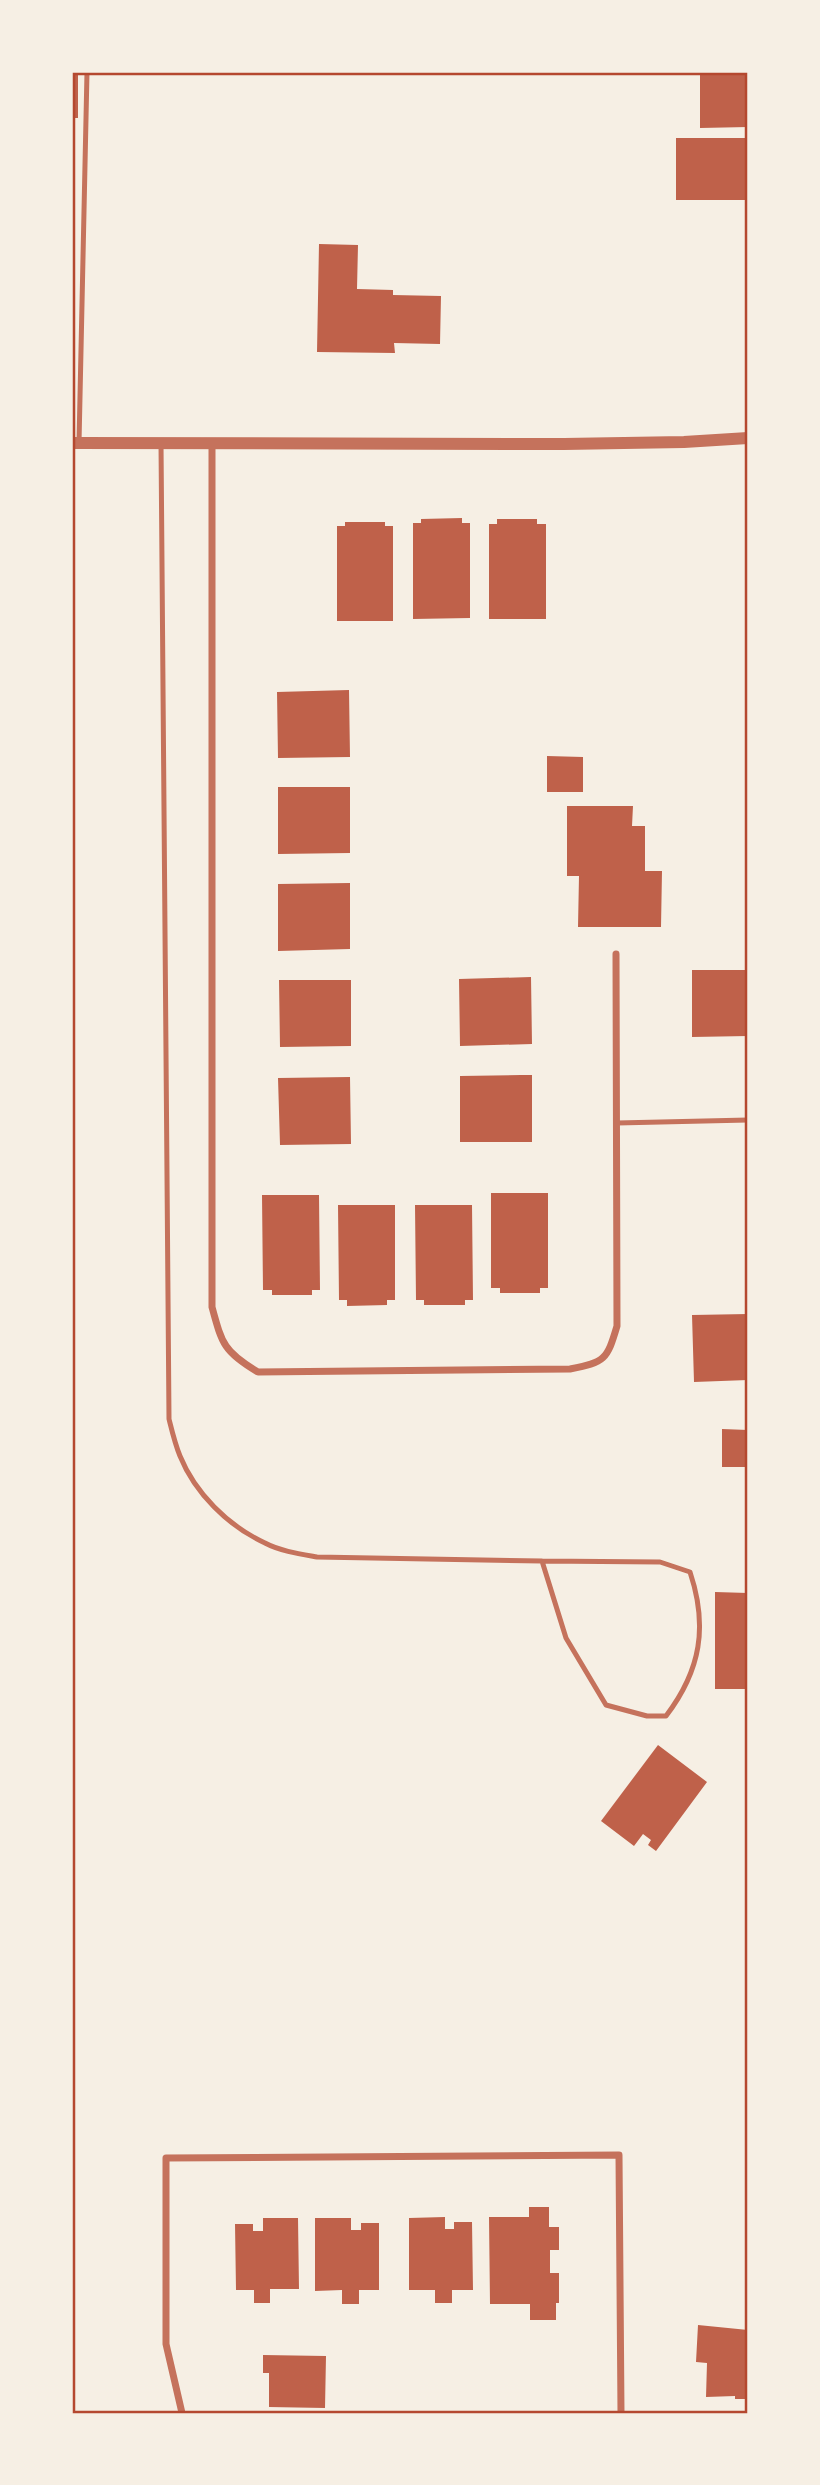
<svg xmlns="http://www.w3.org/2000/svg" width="820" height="2485" viewBox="0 0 820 2485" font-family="Signika,sans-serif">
<rect width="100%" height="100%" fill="#f6efe4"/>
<path fill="#bf614a" d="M700,72H748V127L700,128Z
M72,75H78V118H72Z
M676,138H748V200H676Z
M319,244L358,245L357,289L393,290V295L441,296L440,344L394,343L395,353L317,352Z
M462,518V523H470V618L413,619V523H421V519Z
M497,519H537V524H546V619H489V524H497Z
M345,522H385V526H393V621H337V526H345Z
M349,690L350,757L278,758L277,692Z
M547,756L583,757V792H547Z
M278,787H350V853L278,854Z
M567,806H633L632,826H645V871H662L661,927H578L579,876H567Z
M350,883V949L278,951V884Z
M692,970H748V1036L692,1037Z
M531,977L532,1044L460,1046L459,979Z
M279,980H351V1046L280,1047Z
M521,1075H532V1142H460V1076Z
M350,1077L351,1144L280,1145L278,1078Z
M491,1193H548V1288H540V1293H500V1288H491Z
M262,1195H319L320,1290H312V1295H272V1290H263Z
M338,1205H395V1300H387V1305L347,1306V1300H339Z
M415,1205H472L473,1300H465V1305H424V1300H416Z
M748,1314V1380L694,1382L692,1315Z
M722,1429L748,1430V1467H722Z
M715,1592L748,1593V1689H715Z
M658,1745L707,1782L656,1851L648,1845L651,1840L643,1834L634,1846L601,1821Z
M529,2207H549V2227H559V2250H550V2273H559V2303H556V2320H530V2304H490L489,2217H529Z
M445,2217V2229H454V2222H472L473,2290H452V2303H435V2290H409V2218Z
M263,2218H298L299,2289H270V2303H254V2290H236L235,2224H253V2231H263Z
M315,2218H351V2230H361V2223H379V2290H359V2304H342V2290L315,2291Z
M698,2325L748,2330V2399H735V2396L706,2397L707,2363L696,2362Z
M263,2355L326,2356L325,2408L269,2407V2373H263Z"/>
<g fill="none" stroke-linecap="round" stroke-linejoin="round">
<path stroke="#c5725c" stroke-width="5" d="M79,443L87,72
M161,443L169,1419C172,1431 175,1444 180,1456C195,1493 228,1526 265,1543C280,1551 300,1554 317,1557L542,1561L566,1638L606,1705L647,1716H666C701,1670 708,1626 690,1572L660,1562L542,1561
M617,1123L748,1120"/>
<path stroke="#c5725c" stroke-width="7" d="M212,443V1307C222,1344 224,1352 258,1372L570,1369C605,1362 607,1360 617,1326L616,954
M182,2413L166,2344V2158L619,2155L621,2413"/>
<path stroke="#c5725c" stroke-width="12" d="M72,443L564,444L684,442L748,438"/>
</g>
<rect width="820" height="2485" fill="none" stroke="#f6efe4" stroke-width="147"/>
<rect x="74" y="74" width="672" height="2338" fill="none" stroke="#b5482f" stroke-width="2.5"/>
</svg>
